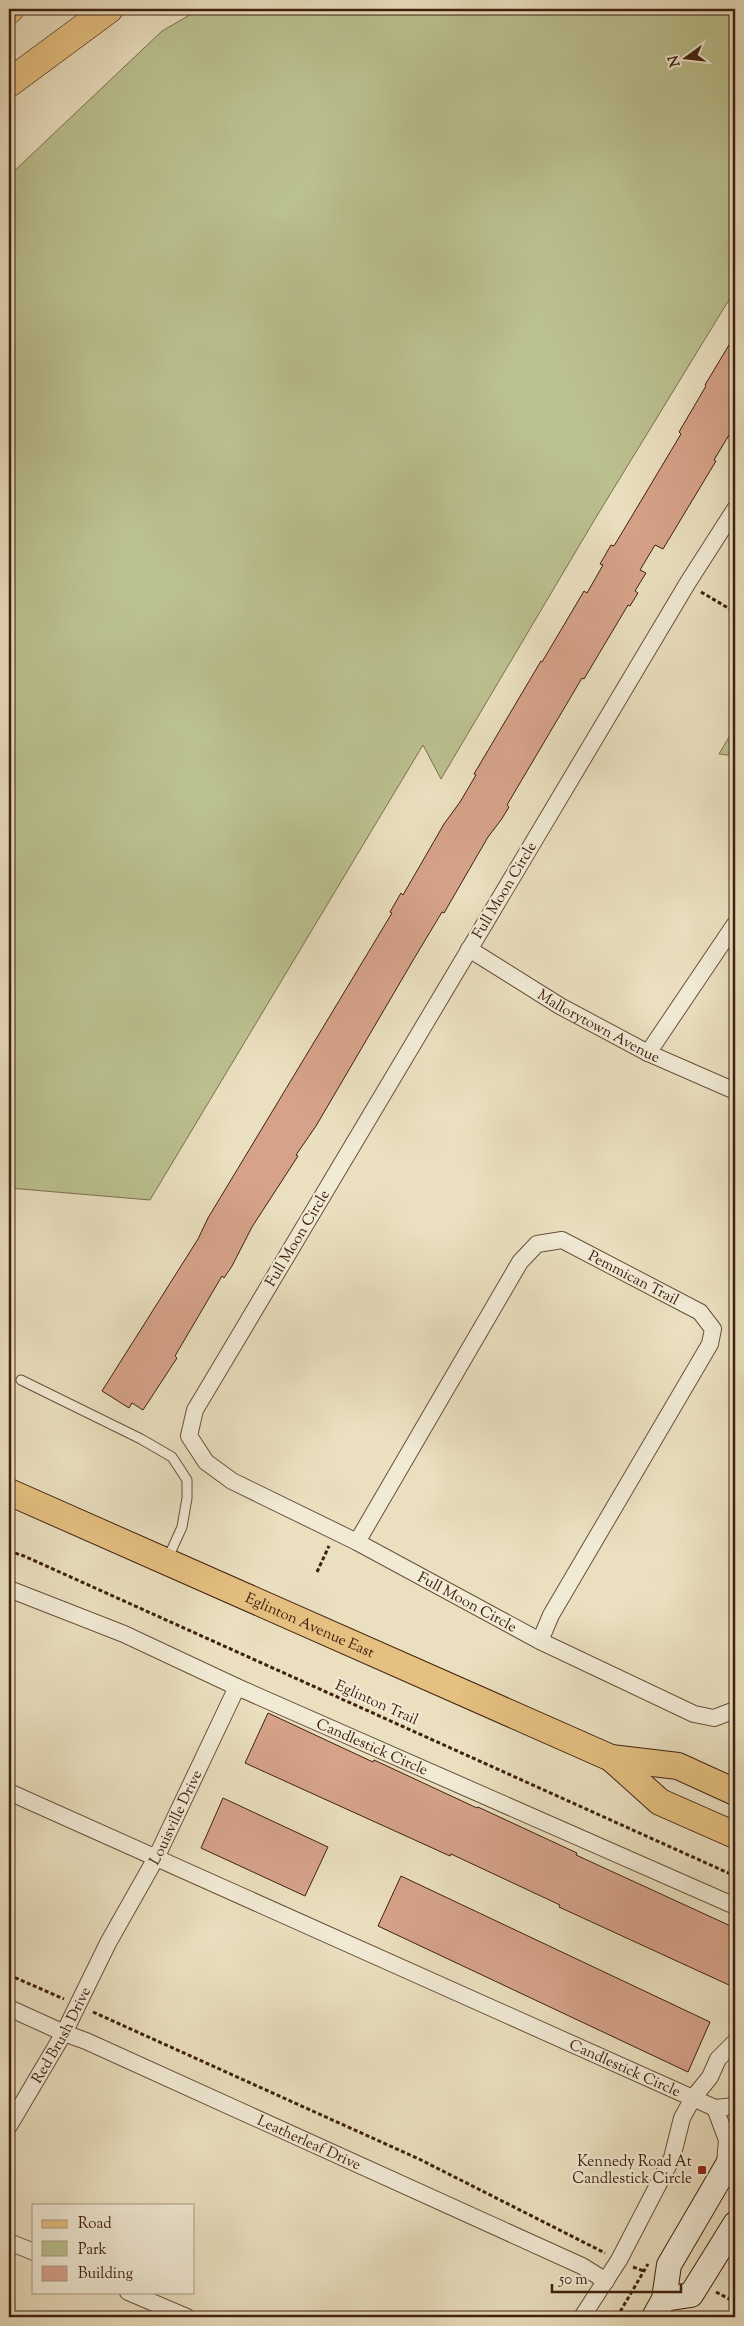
<svg xmlns="http://www.w3.org/2000/svg" width="744" height="2326" viewBox="0 0 744 2326" font-family="'Sorts Mill Goudy',serif">
<rect width="100%" height="100%" fill="#eadfbf"/>
<filter id="stains"><feTurbulence type="fractalNoise" baseFrequency=".004" numOctaves="4"/><feColorMatrix values="0 0 0 0 .2 0 0 0 0 .09 0 0 0 0 .02 0 0 0 .5 -.17"/></filter>
<radialGradient id="worn" r=".72"><stop offset=".6" stop-color="#630" stop-opacity="0"/><stop offset="1" stop-color="#630" stop-opacity=".3"/></radialGradient>
<path fill="#bbc08f" stroke="#7d704f" d="M200,9H735V290L595,519L441,779L423,745L150,1200L9,1188V176L162,31Z
M735,727V756L719,754Z"/>
<path fill="#d6a38a" stroke="#3f200f" d="M735,335V425L714,460L716,461L663,549L655,545L640,570L646,573L635,591L638,593L630,606L628,605L584,679L582,678L507,805L509,807L501,820L488,837L444,913L442,912L415,957L316,1126L296,1155L298,1156L252,1227L232,1266L224,1278L222,1276L175,1356L177,1358L143,1410L132,1403L129,1408L102,1391L198,1239L208,1218L392,913L390,912L401,893L403,895L444,824L460,802L476,775L474,774L541,661L542,662L584,591L587,593L603,565L600,564L611,545L614,546L681,434L679,432L706,386L705,385Z
M268,1713L373,1762L374,1760L477,1808L478,1807L577,1853L576,1855L735,1928V1972L729,1985L559,1907L560,1905L451,1854L450,1856L245,1763Z
M223,1798L328,1847L305,1896L201,1848Z
M401,1876L710,2022L688,2072L378,1926Z"/>
<g fill="none" stroke-linecap="round" stroke-linejoin="round">
<g stroke="#6a503b" stroke-width="11">
<path id="lane" d="M21,1380L141,1439L172,1457L187,1480V1498L182,1527L167,1560"/>
</g>
<g stroke="#6a503b" stroke-width="18">
<g id="street">
<path id="s1" d="M735,509L687,584L195,1410L189,1436L206,1462L232,1481L357,1542L540,1641L694,1714L714,1718L735,1710"/>
<path id="s2" d="M469,949L560,1006L648,1053L735,1091"/>
<path d="M648,1053L735,924"/>
<path id="s3" d="M357,1542L520,1262L537,1244L562,1240L700,1312L713,1329L710,1344L551,1615L540,1641"/>
<path id="s4" d="M9,1589L124,1634L237,1687L735,1906"/>
<path id="s5" d="M9,1792L715,2108L735,2106"/>
<path id="s6" d="M9,2008L64,2033L86,2041L582,2266L606,2281"/>
<path d="M715,2108L727,2140L725,2163"/>
<path id="s7" d="M9,2126L64,2033L108,1943L156,1858L237,1687"/>
<path d="M9,2242L34,2252"/>
<path d="M128,2292L187,2317"/>
<path d="M582,2317L619,2260L672,2158L682,2118L693,2098L710,2077L718,2059L735,2042"/>
</g>
</g>
<g stroke="#3f200f" stroke-width="26">
<path id="secondary" d="M664,2299L691,2295L735,2224
M654,2317L664,2299L669,2265L735,2152"/>
</g>
<g stroke="#3f200f" stroke-width="28">
<g id="primary">
<path id="s8" d="M9,1492L611,1758L660,1802L735,1835"/>
<path d="M611,1758L678,1766L735,1792"/>
</g>
</g>
<g stroke="#3f200f" stroke-width="29">
<path id="highway" d="M9,10L10,9
M9,83L109,9"/>
</g>
<path stroke="#3f200f" stroke-width="3" stroke-dasharray="4 2.5" stroke-linecap="butt" d="M701,592L735,612
M9,1551L24,1556L735,1876
M317,1572L329,1546
M9,1975L64,1999
M93,2012L419,2159L605,2253
M633,2267L644,2271
M716,2292L735,2302
M617,2317L648,2264"/>
<use href="#lane" stroke="#f1ead5" stroke-width="9"/>
<use href="#street" stroke="#f1ead5" stroke-width="16"/>
<use href="#secondary" stroke="#f1ead5" stroke-width="24"/>
<use href="#primary" stroke="#e5c080" stroke-width="26"/>
<use href="#highway" stroke="#e5c080" stroke-width="28"/>
</g>
<rect fill="#8f2418" stroke="#f1ead5" stroke-width="2" x="697" y="2165" width="10" height="10" rx="2.5"/>
<g text-anchor="middle" stroke-width="4.5" stroke-linejoin="round" paint-order="stroke">
<g font-size="15" fill="#3f200f" stroke="#f1ead5">
<text transform="translate(504 890) rotate(-59)" y="5">Full Moon Circle</text>
<text dy="5" stroke="none"><textPath href="#s2" startOffset="151">Mallorytown Avenue</textPath></text>
<text transform="translate(297 1238) rotate(-59)" y="5">Full Moon Circle</text>
<text dy="5" stroke="none"><textPath href="#s3" startOffset="455">Pemmican Trail</textPath></text>
<text dy="5" stroke="none"><textPath href="#s1" startOffset="1405">Full Moon Circle</textPath></text>
<text dy="5" stroke="none"><textPath href="#s8" startOffset="329">Eglinton Avenue East</textPath></text>
<text transform="translate(377 1702) rotate(24)" y="5">Eglinton Trail</text>
<text dy="5" stroke="none"><textPath href="#s4" startOffset="396">Candlestick Circle</textPath></text>
<text dy="5" stroke="none"><textPath href="#s7" startOffset="351">Louisville Drive</textPath></text>
<text dy="5" stroke="none"><textPath href="#s7" startOffset="105">Red Brush Drive</textPath></text>
<text dy="5" stroke="none"><textPath href="#s5" startOffset="675">Candlestick Circle</textPath></text>
<text dy="5" stroke="none"><textPath href="#s6" startOffset="329">Leatherleaf Drive</textPath></text>
</g>
<g font-size="15" fill="#3f200f" stroke="#f1ead5" text-anchor="end">
<text x="692" y="2166">Kennedy Road At<tspan x="692" dy="17">Candlestick Circle</tspan></text>
</g>
</g>
<rect width="744" height="2326" fill="none" stroke="#eadfbf" stroke-width="30"/>
<rect x="10" y="10" width="724" height="2306" fill="none" stroke="#3f200f" stroke-width="2.5"/>
<rect x="15" y="15" width="714" height="2296" fill="none" stroke="#3f200f"/>
<rect x="32" y="2204" width="162" height="90" fill="#f1ead5" stroke="#aa9986"/>
<rect x="42" y="2220" width="25" height="8" fill="#e5c080" stroke="#aa9986"/>
<text x="78" y="2228" font-size="15" fill="#3f200f">Road</text>
<rect x="42" y="2241" width="25" height="15" fill="#bbc08f" stroke="#aa9986"/>
<text x="78" y="2254" font-size="15" fill="#3f200f">Park</text>
<rect x="42" y="2266" width="25" height="15" fill="#d6a38a" stroke="#aa9986"/>
<text x="78" y="2278" font-size="15" fill="#3f200f">Building</text>
<g transform="translate(686 58) rotate(255)" stroke="#f1ead5" stroke-width="4" paint-order="stroke">
<path d="M0-4L9 19L0 12L-9 19Z" fill="#3f200f"/>
<text y="-8" font-size="14" font-weight="bold" text-anchor="middle" fill="#3f200f">N</text>
</g>
<path d="M552 2284v8h129v-8" fill="none" stroke="#3f200f" stroke-width="2.5"/>
<text x="559" y="2284" font-size="15" fill="#3f200f" stroke="#f1ead5" stroke-width="4" paint-order="stroke">50 m</text>
<rect width="100%" height="100%" filter="url(#stains)"/>
<rect width="100%" height="100%" fill="url(#worn)"/>
</svg>
